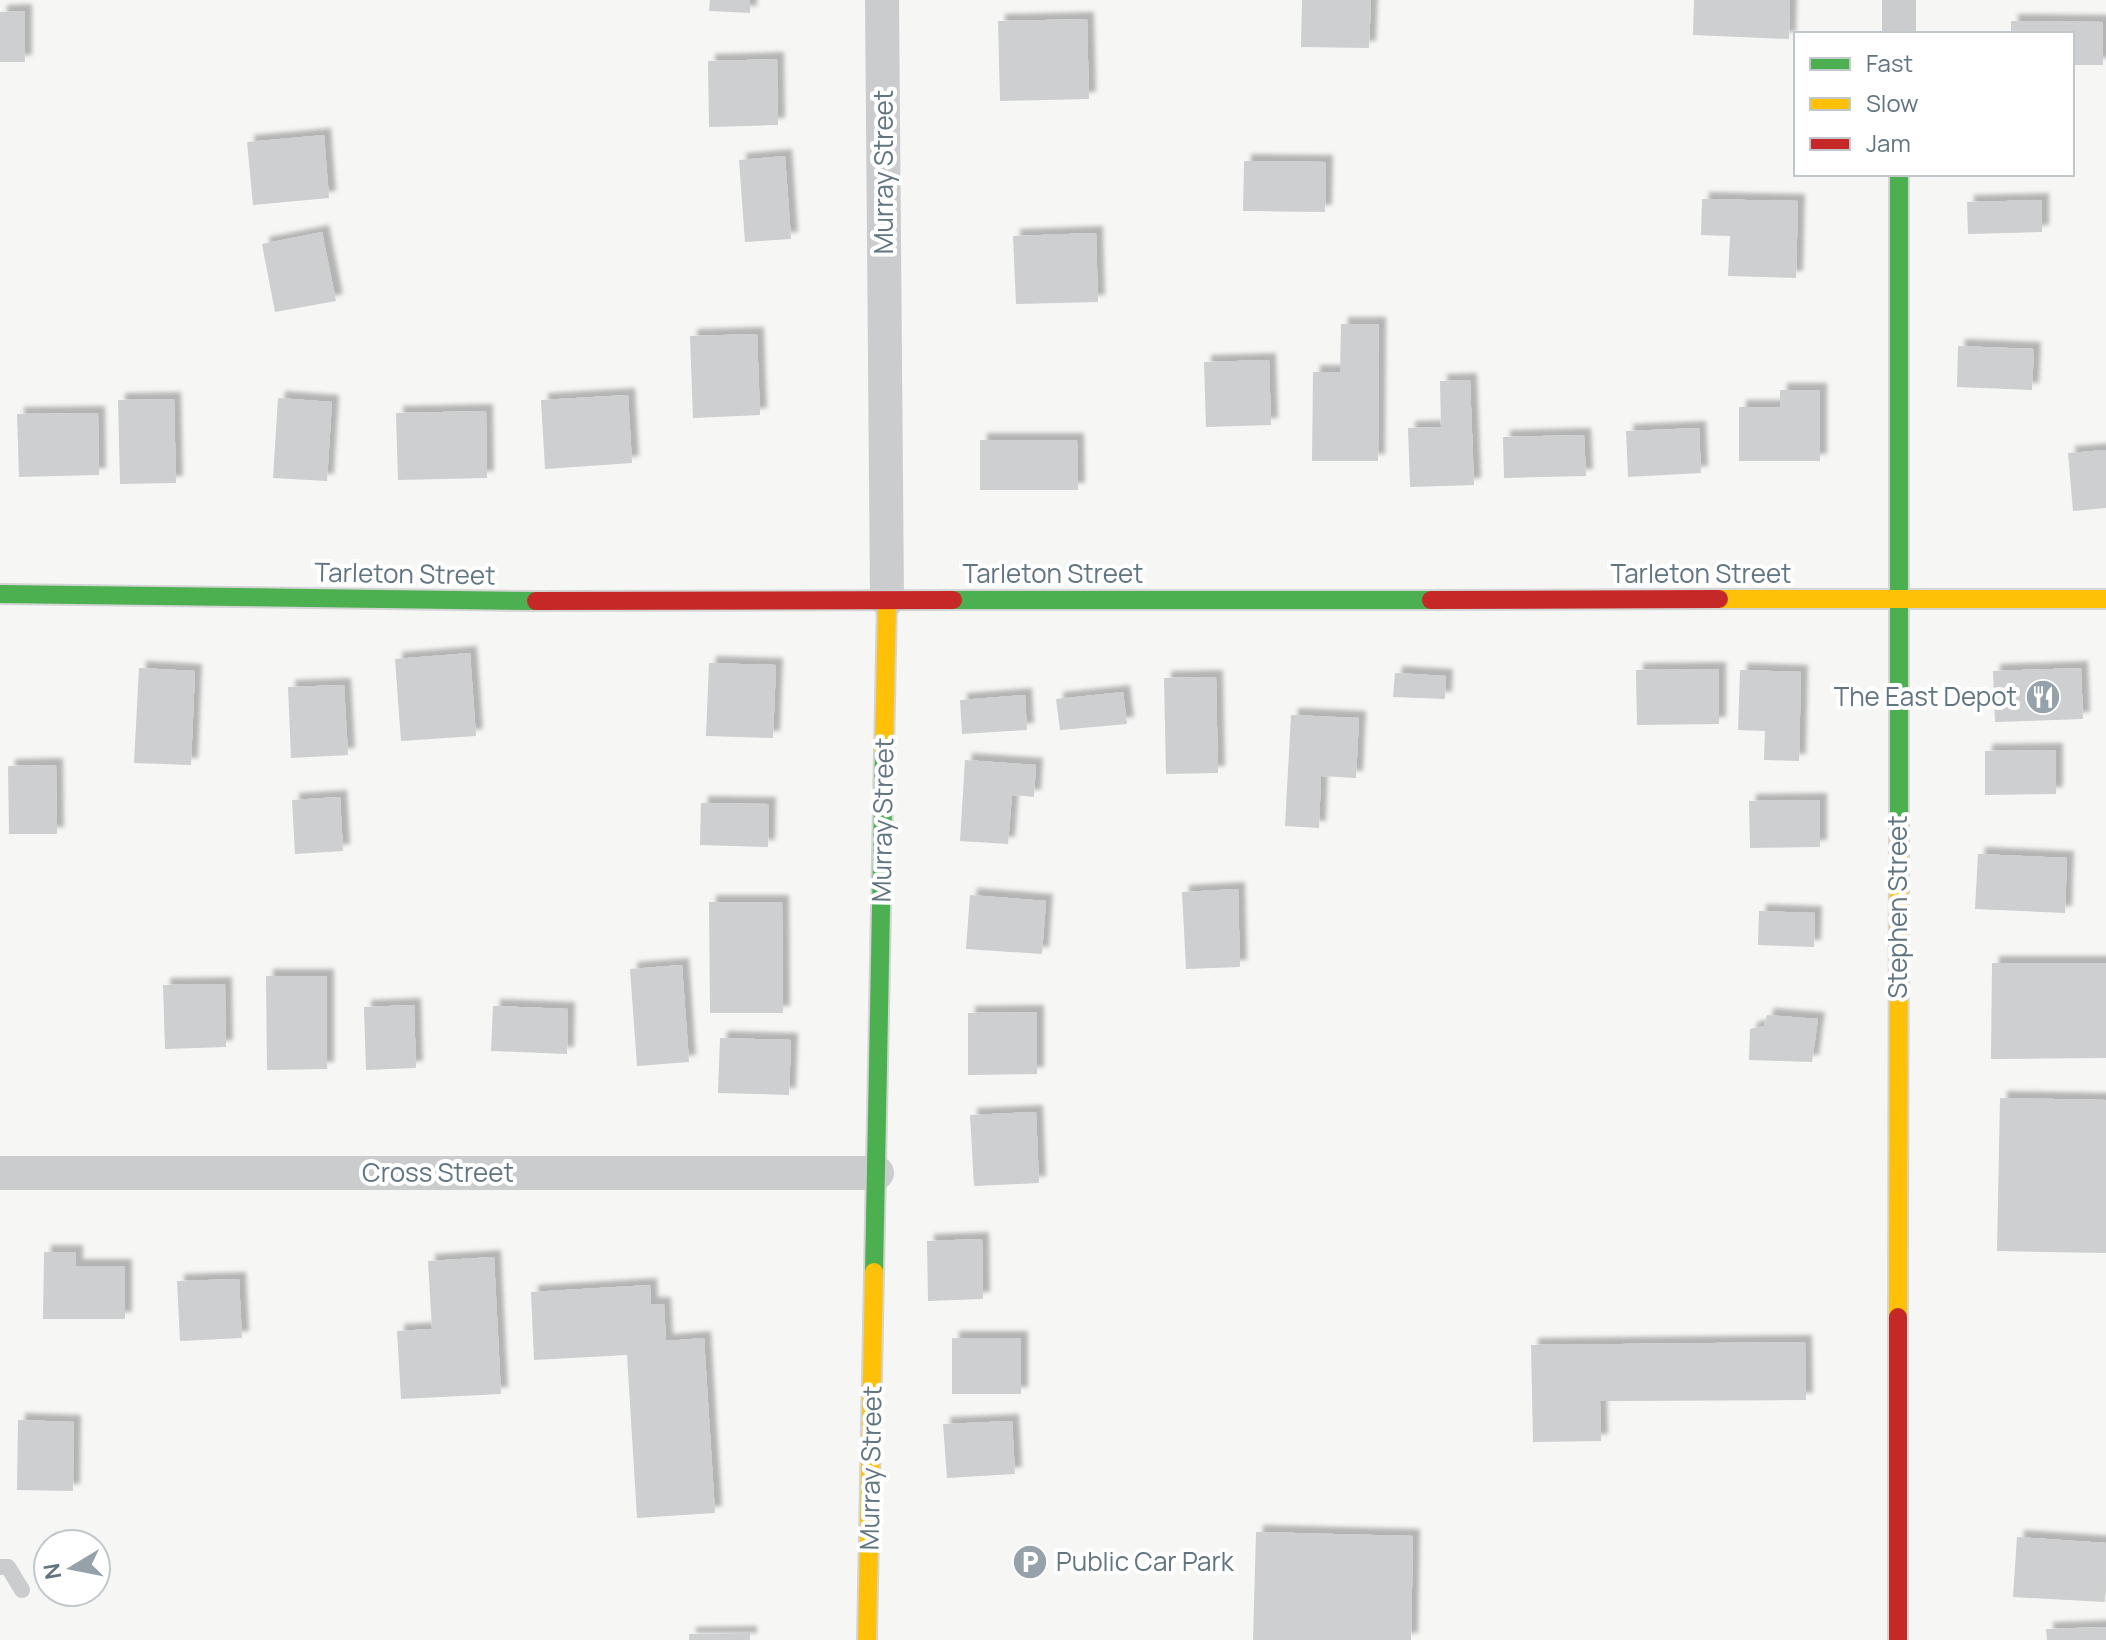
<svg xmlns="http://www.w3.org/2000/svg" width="2106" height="1640" viewBox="0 0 2106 1640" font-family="Manrope,sans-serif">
<defs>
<filter id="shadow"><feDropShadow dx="7" dy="-7" stdDeviation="2" flood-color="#0004"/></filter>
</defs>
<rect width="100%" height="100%" fill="#f6f6f5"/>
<path fill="#cdcfd0" filter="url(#shadow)" d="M710,0H750V13L709,11Z
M1302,0H1371L1369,48L1301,47Z
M1694,0H1790L1789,39L1693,35Z
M25,11V62H0V12Z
M1087,19L1089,99L1000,101L998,21Z
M2011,21L2103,22V65H2072V34H2011Z
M777,59L778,125L709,127L708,61Z
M324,135L329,198L253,205L247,142Z
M785,156L791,239L745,242L739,160Z
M1244,161L1326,162L1325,212L1243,211Z
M1702,199L1798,201L1796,278L1728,276L1730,236L1701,235Z
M2042,200V232L1968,234L1967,202Z
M322,232L336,301L275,312L262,244Z
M1096,233L1098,302L1016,304L1013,236Z
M1341,324H1379L1378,461H1312L1313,372H1340Z
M757,334L760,415L693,418L690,336Z
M1958,346L2034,349L2032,390L1957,387Z
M1269,360L1271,425L1206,427L1204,362Z
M1470,380L1474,485L1410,487L1408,428L1441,427L1440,381Z
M1780,390H1820V461H1739V407H1780Z
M628,395L632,463L545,469L541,400Z
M278,398L332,402L327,481L273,478Z
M174,399L176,483L120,484L118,400Z
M486,411L487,478L398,480L396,413Z
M98,413L99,475L19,477L17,414Z
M1699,428L1701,473L1628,477L1626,431Z
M1584,435L1586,476L1504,478L1503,437Z
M980,440H1077L1078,490H980Z
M2106,450V508L2073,511L2068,453Z
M470,653L476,736L401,741L395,659Z
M709,663L776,665L773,738L706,736Z
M139,668L195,671L191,765L134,763Z
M2081,668L2083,719L1995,722L1993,671Z
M1719,669V724L1637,725L1636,670Z
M1740,670L1801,672L1799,761L1764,760L1765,731L1738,730Z
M1395,673L1446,676L1445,699L1393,697Z
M1216,677L1218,773L1166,774L1164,678Z
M344,685L348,755L291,758L288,687Z
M1123,692L1127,724L1060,730L1056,699Z
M1025,695L1027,730L962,734L960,700Z
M1291,715L1359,718L1356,778L1321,776L1319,828L1285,826Z
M2056,750V794L1985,795V751Z
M965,760L1036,765L1034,797L1012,795L1008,844L960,841Z
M56,765L57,834H9L8,766Z
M340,797L343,851L295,854L292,800Z
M1820,800V847L1750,848L1749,801Z
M701,803L769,804L768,847L700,845Z
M1978,854L2067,858L2065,913L1975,909Z
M1238,889L1240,967L1186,969L1182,892Z
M970,895L1046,901L1042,954L966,949Z
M709,902H782L783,1013H710Z
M1759,911L1815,913L1814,947L1758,945Z
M1992,963H2106V1058L1991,1059Z
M682,965L689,1062L637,1066L630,969Z
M266,976H327V1069L267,1070Z
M225,984L226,1047L165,1049L163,985Z
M414,1005L416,1068L366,1070L364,1007Z
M493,1006L568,1009L567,1054L491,1051Z
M1037,1012V1074L968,1075V1013Z
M1767,1015L1818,1019L1812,1062L1749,1060L1750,1029L1764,1026Z
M720,1038L791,1040L789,1095L718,1093Z
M2000,1098L2106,1100V1253L1997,1251Z
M1036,1112L1039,1183L974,1186L970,1115Z
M982,1239L983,1299L928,1301L927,1241Z
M44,1252H76V1266H125V1319H43Z
M494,1257L501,1394L401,1399L397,1331L432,1329L428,1261Z
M239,1279L242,1338L180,1341L177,1281Z
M650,1285L651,1304H664L666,1341L704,1338L715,1513L637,1518L627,1355L534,1360L531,1292Z
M952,1338H1021V1394H952Z
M1805,1342L1806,1400L1600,1401L1601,1441L1533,1442L1531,1345Z
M18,1420L74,1422L73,1491L17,1490Z
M1012,1421L1015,1474L947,1478L943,1424Z
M1256,1532L1413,1536L1411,1640H1253Z
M2017,1537L2106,1543L2105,1602L2013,1597Z
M2106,1627V1640H2047L2046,1629Z
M750,1633V1640H689V1634Z"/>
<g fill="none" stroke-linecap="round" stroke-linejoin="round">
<g stroke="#d3d4d4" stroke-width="22">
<path id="fast" d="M0,594L536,601
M953,600H1431
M1899,827V174
M874,1272L884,752"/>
</g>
<g stroke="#d3d4d4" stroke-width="22">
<path id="slow" d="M1719,599H2106
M884,752L887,600
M1898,1317L1899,827
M867,1640L874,1272"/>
</g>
<g stroke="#d3d4d4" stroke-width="22">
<path id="jam" d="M1431,600L1719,599
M536,601L953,600
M1898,1640V1317"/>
</g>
<path stroke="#cbcccd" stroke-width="16" d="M0,1567H8L22,1590"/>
<path stroke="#cbcccd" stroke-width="34" d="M882,0L887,600
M1899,34V0
M0,1173H877"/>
<use href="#fast" stroke="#4caf50" stroke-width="18"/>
<use href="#slow" stroke="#ffc107" stroke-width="18"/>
<use href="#jam" stroke="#c62828" stroke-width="18"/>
</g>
<defs>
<g id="restaurant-disc" transform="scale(1.8)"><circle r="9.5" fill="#95a2a9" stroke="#fff"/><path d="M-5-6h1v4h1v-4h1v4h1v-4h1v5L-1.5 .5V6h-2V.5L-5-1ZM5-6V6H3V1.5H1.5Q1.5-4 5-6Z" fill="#fff"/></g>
<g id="parking-disc" transform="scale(1.8)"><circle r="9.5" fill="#95a2a9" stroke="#fff"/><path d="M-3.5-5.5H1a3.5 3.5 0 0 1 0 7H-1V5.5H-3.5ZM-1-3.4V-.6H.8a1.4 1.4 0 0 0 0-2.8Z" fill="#fff"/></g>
</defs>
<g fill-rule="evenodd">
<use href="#restaurant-disc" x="2043" y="697"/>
<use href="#parking-disc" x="1030" y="1562"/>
</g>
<g text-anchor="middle" stroke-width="8" stroke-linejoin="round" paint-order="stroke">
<g font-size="26" fill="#617580" stroke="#fff">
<text transform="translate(884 172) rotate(-90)" y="9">Murray Street</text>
<text transform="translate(405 574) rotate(1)" y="9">Tarleton Street</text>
<text x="1053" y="583">Tarleton Street</text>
<text x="1701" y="583">Tarleton Street</text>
<text transform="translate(883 820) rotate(-89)" y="9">Murray Street</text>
<text transform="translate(1898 907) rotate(-90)" y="9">Stephen Street</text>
<text x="438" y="1182">Cross Street</text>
<text transform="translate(871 1468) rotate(-89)" y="9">Murray Street</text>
</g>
<g font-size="26" fill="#617580" stroke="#fff" text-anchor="end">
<text x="2017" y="706">The East Depot</text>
<text x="1056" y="1571" text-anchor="start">Public Car Park</text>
</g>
</g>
<rect x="1794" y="32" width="280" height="144" fill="#ffffff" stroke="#c0c8cc" stroke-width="2"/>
<rect x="1810" y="58" width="40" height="12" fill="#4caf50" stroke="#c0c8cc" stroke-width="2"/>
<text x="1866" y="72" font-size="24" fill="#617580">Fast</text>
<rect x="1810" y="98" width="40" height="12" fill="#ffc107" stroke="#c0c8cc" stroke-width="2"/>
<text x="1866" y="112" font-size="24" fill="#617580">Slow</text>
<rect x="1810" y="138" width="40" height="12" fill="#c62828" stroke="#c0c8cc" stroke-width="2"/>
<text x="1866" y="152" font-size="24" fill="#617580">Jam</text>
<g transform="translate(72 1568) rotate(260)"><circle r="38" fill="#ffffff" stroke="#c0c8cc" stroke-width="2"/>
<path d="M0-6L14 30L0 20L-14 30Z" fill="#95a2a9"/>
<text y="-12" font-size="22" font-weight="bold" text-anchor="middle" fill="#617580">N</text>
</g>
</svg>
